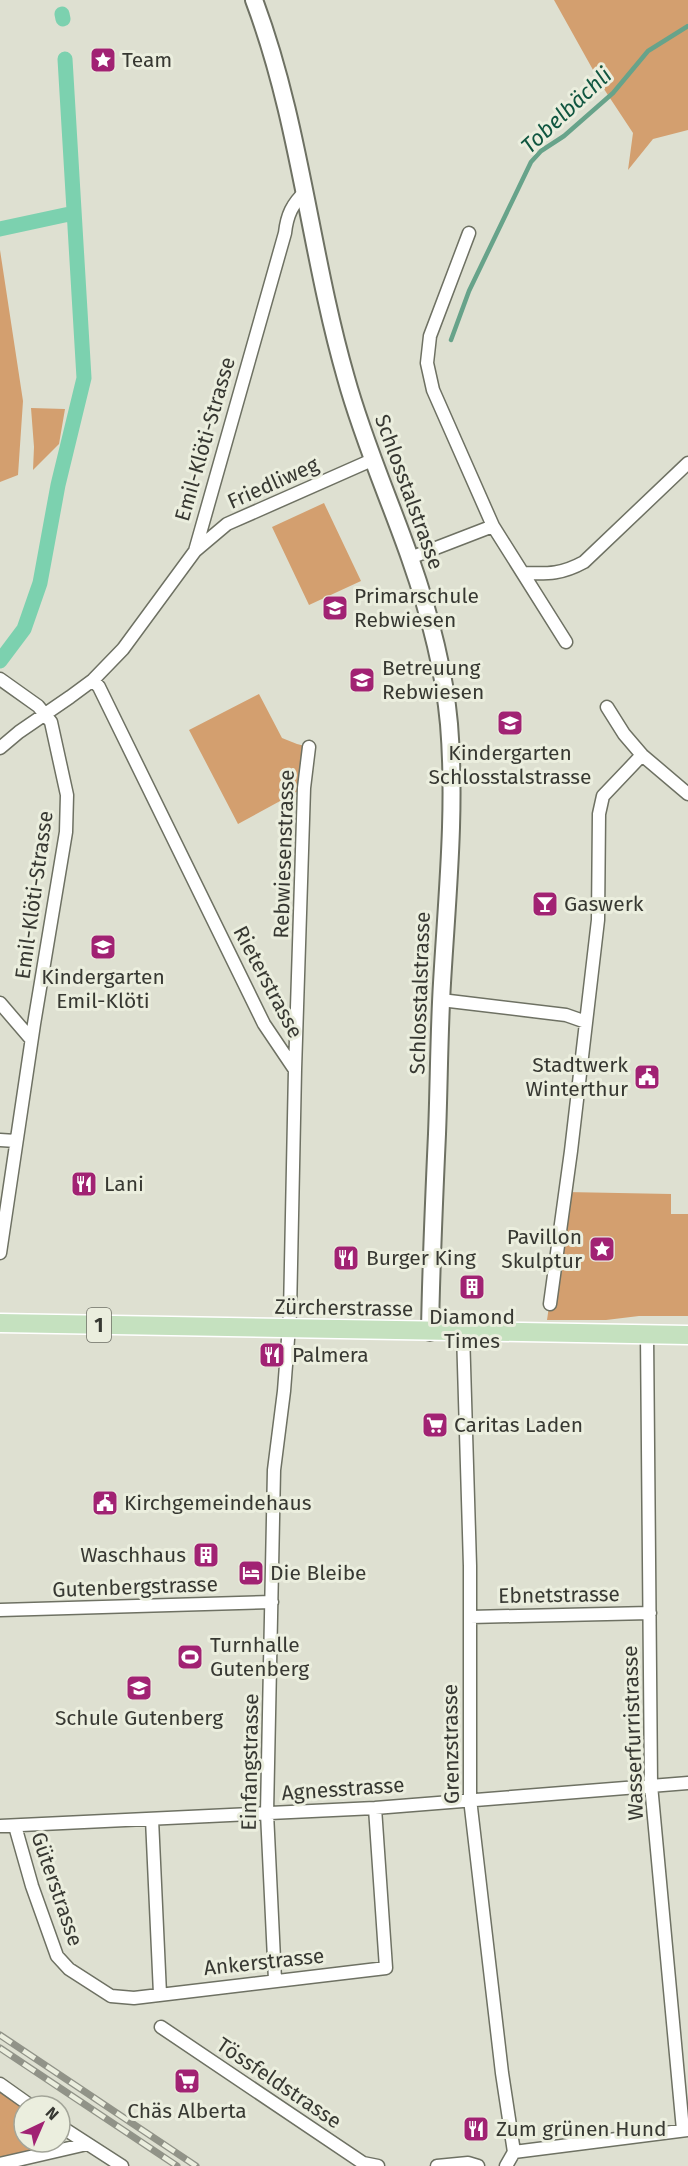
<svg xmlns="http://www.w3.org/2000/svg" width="688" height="2166" viewBox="0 0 688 2166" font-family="'Fira Sans',sans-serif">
<rect width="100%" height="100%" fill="#dee0d1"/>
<path fill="#d39f6f" d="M554,0H688V130L653,139L628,170L633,133L602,86Z
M0,250L23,401L18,475L0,482Z
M31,408L65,409L59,444L33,470L34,447Z
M324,503L361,581L309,605L272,527Z
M259,694L282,738L297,744L309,747L304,788L238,824L189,730Z
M566,1192L671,1194V1214H688V1316H639L606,1320H547Z
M0,2092L24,2108V2142H60L61,2145L0,2157Z"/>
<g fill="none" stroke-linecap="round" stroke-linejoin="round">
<path stroke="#67a38a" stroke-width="4.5" d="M451,340L469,291L531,162L541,151L564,136L613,93L648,51L688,26"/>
<path stroke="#7cd1af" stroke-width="15" d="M62,14L63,19
M0,229L74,213
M0,661L24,629L40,583L58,485L84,378L65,59"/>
<g stroke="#6e7163" stroke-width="15">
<path id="street" d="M469,233L430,336L427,363L433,390L493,526
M195,551L227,524L372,460
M410,558L493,526L566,642
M524,573C549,574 562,574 584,562L688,463
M0,679L38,706L51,722L67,795L66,832L34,1024L0,1253
M93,680L99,687L264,1024L295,1070
M607,707L624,734L642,755L688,794
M0,748L19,732L70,697L93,680L123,649L195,551L285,233C287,215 292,204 306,191
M441,1000L566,1015L586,1022
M0,1003L31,1039
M0,1140L16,1141
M550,1304L571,1151L598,920L599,814L603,796L642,755
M463,1332L470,1566V1799L502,2073L514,2152
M647,1334L651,1785L683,2130
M0,1610L272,1602
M470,1617L650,1613
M152,1819L160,1994
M0,1826L375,1808L688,1783
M15,1826L32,1886L57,1956L69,1969L111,1996L134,1998L386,1968L375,1808
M275,1980L267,1813L274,1470L284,1391L290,1313L295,1070L304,788L309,747
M161,2027L363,2163L378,2166
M0,2084L31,2106
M60,2126L122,2166
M514,2152L688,2130
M0,2164L87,2144
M437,2166L468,2163L478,2166
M506,2166L514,2152"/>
</g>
<g stroke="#6e7163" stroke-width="20">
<path id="secondary" d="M254,0C300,122 310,253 346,378C363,440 389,498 410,558C429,612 444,668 449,724C456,810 447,897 442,983C439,1033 439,1084 437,1134C434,1200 431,1266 430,1332"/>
</g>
<g stroke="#fff" stroke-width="21">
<path id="primary" d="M0,1323L688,1335"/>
</g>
<use href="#street" stroke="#fff" stroke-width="12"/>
<use href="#secondary" stroke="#fff" stroke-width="16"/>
<use href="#primary" stroke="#c5e1bf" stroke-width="18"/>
<g stroke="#919388" stroke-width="7">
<path id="rail" d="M0,2035L196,2166
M0,2048L177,2166"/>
</g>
<use href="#rail" stroke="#ebeede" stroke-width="4.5" stroke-dasharray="14" stroke-linecap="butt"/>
</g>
<defs>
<g id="sight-square" transform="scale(1.35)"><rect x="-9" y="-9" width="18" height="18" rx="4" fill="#a12273" stroke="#ebeede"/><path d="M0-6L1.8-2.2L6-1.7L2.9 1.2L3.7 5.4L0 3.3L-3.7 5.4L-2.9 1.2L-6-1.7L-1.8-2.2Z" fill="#fff"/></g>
<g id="school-square" transform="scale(1.35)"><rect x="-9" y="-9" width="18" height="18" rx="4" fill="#a12273" stroke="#ebeede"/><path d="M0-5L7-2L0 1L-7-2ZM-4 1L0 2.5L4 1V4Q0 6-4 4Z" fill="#fff"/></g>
<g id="bar-square" transform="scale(1.35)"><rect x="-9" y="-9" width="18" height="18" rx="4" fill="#a12273" stroke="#ebeede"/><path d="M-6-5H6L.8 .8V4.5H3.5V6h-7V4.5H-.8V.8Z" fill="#fff"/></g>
<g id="civic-square" transform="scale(1.35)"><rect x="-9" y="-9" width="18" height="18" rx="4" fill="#a12273" stroke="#ebeede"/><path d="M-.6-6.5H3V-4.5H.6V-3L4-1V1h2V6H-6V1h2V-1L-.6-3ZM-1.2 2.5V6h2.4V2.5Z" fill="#fff"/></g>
<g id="restaurant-square" transform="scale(1.35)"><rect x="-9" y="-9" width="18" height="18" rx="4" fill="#a12273" stroke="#ebeede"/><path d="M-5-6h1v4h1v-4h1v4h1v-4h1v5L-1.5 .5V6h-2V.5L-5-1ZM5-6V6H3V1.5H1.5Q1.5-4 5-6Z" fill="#fff"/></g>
<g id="building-square" transform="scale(1.35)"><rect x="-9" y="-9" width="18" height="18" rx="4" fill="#a12273" stroke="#ebeede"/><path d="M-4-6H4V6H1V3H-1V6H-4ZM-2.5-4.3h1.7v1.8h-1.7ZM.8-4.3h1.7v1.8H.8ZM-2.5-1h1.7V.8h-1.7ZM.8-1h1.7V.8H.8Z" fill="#fff"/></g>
<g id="supermarket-square" transform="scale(1.35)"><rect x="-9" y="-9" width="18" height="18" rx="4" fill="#a12273" stroke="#ebeede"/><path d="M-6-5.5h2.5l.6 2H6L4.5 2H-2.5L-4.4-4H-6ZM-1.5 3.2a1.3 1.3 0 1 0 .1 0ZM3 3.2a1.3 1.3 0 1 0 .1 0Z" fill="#fff"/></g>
<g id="hotel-square" transform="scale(1.35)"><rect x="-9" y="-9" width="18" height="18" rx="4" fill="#a12273" stroke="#ebeede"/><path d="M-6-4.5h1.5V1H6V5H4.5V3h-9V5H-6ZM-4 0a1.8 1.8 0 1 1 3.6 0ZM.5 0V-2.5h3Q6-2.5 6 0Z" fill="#fff"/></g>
<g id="stadium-square" transform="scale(1.35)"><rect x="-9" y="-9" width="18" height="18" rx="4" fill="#a12273" stroke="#ebeede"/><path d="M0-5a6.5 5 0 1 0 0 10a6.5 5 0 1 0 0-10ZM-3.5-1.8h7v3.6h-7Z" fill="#fff"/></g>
</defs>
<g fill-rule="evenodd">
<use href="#sight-square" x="103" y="60"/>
<use href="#school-square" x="335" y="608"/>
<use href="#school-square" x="362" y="680"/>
<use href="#school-square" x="510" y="723"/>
<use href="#bar-square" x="545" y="904"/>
<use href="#school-square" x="103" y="947"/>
<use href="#civic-square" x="647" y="1077"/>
<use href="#restaurant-square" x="84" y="1184"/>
<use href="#sight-square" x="602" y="1249"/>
<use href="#restaurant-square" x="346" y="1258"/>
<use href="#building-square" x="472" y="1287"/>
<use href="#restaurant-square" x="272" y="1355"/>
<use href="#supermarket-square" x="435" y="1425"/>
<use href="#civic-square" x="105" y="1503"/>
<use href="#building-square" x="206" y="1555"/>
<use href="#hotel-square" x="251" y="1573"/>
<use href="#stadium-square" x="190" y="1657"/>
<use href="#school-square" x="139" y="1688"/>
<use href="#supermarket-square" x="187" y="2081"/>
<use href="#restaurant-square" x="476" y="2129"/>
</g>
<g text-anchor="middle" stroke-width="6" stroke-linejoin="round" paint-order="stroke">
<rect fill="#ebeede" stroke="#6d6f66" stroke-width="1.5" x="87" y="1308" width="24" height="34" rx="4.5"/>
<g font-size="20" font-weight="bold" fill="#373832">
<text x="99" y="1332">1</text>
</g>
<g font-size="21" fill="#373832" stroke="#ebeede" text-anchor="start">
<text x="122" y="67">Team</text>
<text x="354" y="603">Primarschule<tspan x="354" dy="24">Rebwiesen</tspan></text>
<text x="382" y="675">Betreuung<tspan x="382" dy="24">Rebwiesen</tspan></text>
<text x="510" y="760" text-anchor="middle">Kindergarten<tspan x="510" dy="24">Schlosstalstrasse</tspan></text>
<text x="564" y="911">Gaswerk</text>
<text x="103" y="984" text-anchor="middle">Kindergarten<tspan x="103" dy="24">Emil-Klöti</tspan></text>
<text x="628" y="1072" text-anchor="end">Stadtwerk<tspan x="628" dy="24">Winterthur</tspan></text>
<text x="104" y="1191">Lani</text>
<text x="582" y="1244" text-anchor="end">Pavillon<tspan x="582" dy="24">Skulptur</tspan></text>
<text x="366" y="1265">Burger King</text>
<text x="472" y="1324" text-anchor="middle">Diamond<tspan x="472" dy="24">Times</tspan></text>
<text x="292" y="1362">Palmera</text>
<text x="454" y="1432">Caritas Laden</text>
<text x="124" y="1510">Kirchgemeindehaus</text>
<text x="186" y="1562" text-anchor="end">Waschhaus</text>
<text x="270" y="1580">Die Bleibe</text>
<text x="210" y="1652">Turnhalle<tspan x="210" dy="24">Gutenberg</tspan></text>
<text x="139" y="1725" text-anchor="middle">Schule Gutenberg</text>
<text x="187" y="2118" text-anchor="middle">Chäs Alberta</text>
<text x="496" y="2136">Zum grünen Hund</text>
</g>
<g font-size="21" fill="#373832" stroke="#ebeede">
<text transform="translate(205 439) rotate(-74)" y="7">Emil-Klöti-Strasse</text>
<text transform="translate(273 483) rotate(-24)" y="7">Friedliweg</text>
<text transform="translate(409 492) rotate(70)" y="7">Schlosstalstrasse</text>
<text transform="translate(284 854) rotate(-88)" y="7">Rebwiesenstrasse</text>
<text transform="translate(34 895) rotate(-82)" y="7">Emil-Klöti-Strasse</text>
<text transform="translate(268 982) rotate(62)" y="7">Rieterstrasse</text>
<text transform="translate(420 993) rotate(-88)" y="7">Schlosstalstrasse</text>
<text transform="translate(344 1308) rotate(1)" y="7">Zürcherstrasse</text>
<text transform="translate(135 1587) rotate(-2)" y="7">Gutenbergstrasse</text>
<text transform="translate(559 1595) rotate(-1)" y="7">Ebnetstrasse</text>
<text transform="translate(633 1733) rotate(-92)" y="7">Wasserfurristrasse</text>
<text transform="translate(451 1744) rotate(-91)" y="7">Grenzstrasse</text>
<text transform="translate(250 1762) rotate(-89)" y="7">Einfangstrasse</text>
<text transform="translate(343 1789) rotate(-4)" y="7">Agnesstrasse</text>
<text transform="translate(57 1889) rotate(71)" y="7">Güterstrasse</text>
<text transform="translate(264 1962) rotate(-6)" y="7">Ankerstrasse</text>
<text transform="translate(279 2083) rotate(34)" y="7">Tössfeldstrasse</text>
</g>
<g font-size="22" font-style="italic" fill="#105640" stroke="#ebeede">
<text transform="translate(566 110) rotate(-43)" y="8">Tobelbächli</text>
</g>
</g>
<g transform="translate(42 2124) rotate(44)"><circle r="28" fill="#ebeede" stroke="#a3a599" stroke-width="1.5"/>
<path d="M0-4.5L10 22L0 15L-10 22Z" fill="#a12273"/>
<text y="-9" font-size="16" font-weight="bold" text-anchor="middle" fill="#373832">N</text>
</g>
</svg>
